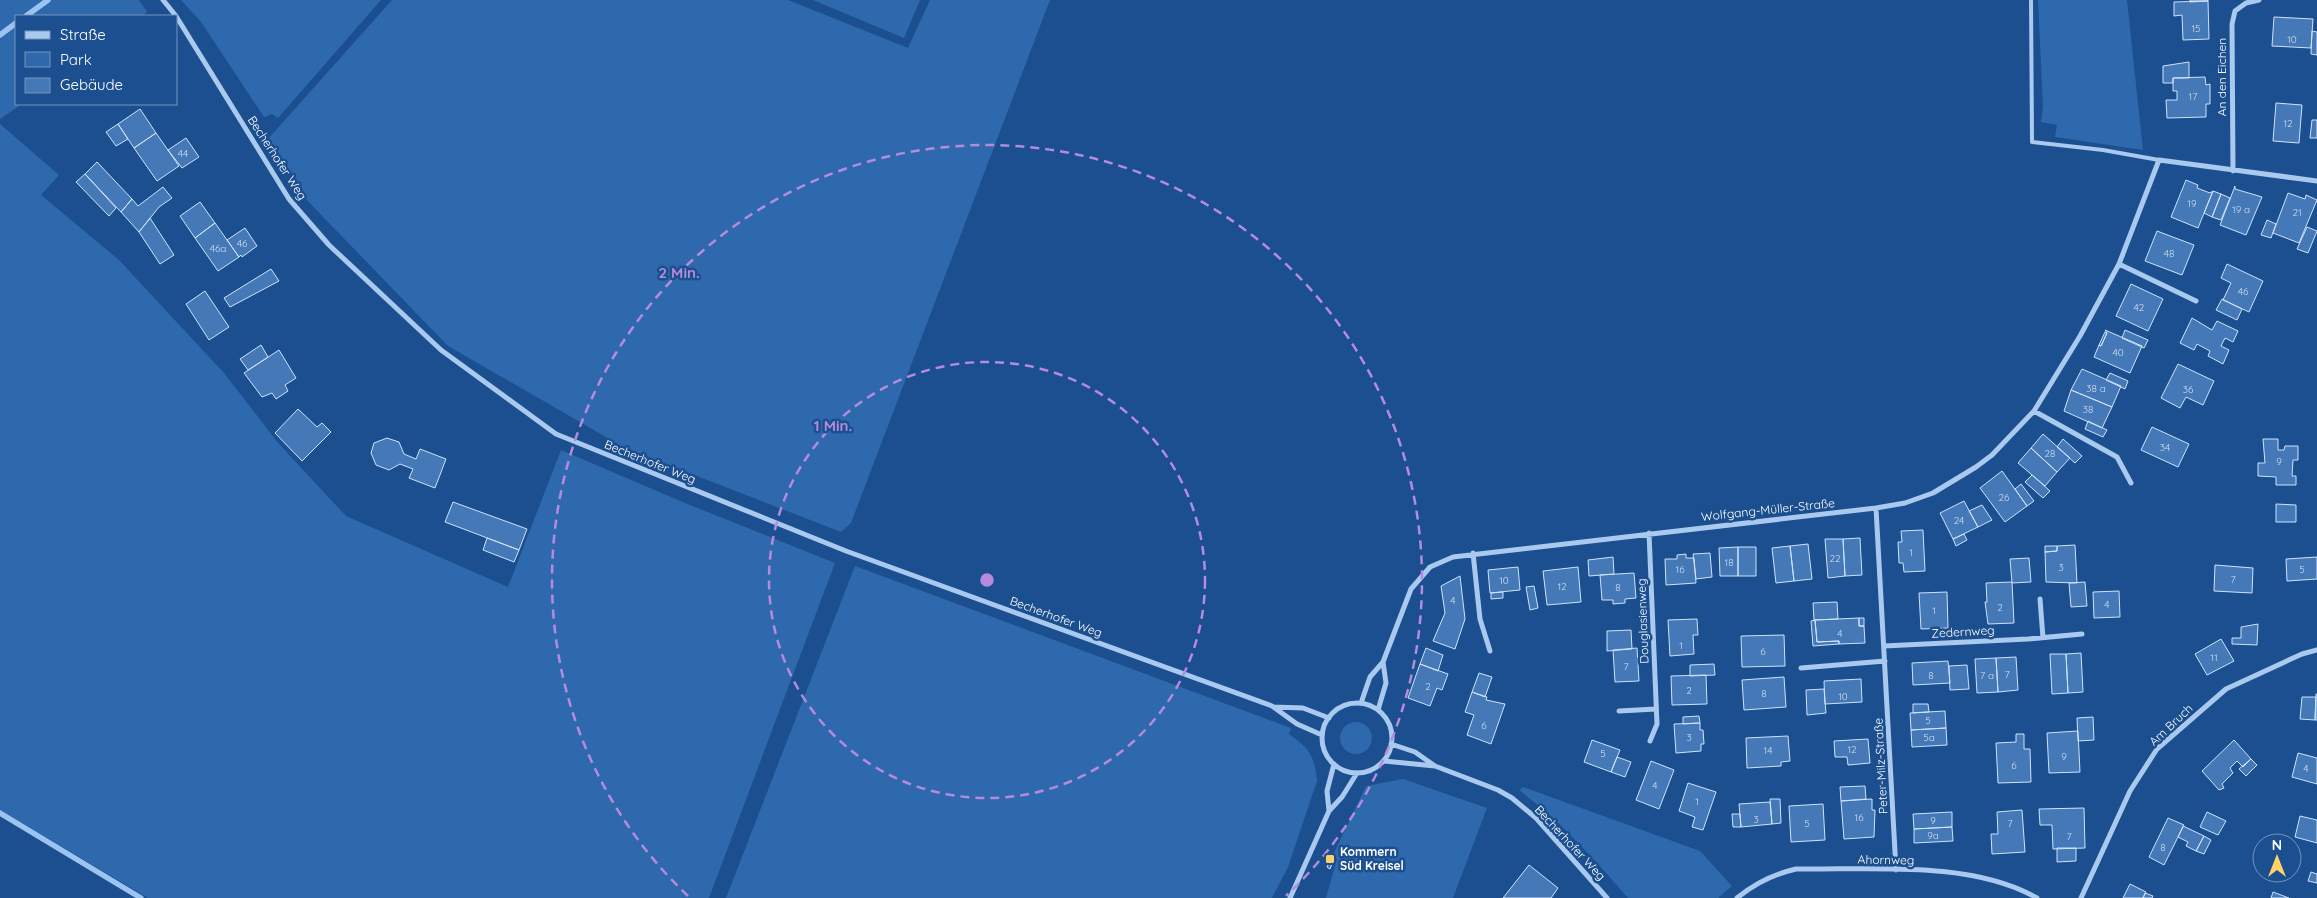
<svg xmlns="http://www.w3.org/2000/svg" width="2317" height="898" viewBox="0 0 2317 898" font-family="Quicksand,sans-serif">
<rect width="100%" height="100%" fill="#1b4f8f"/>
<path fill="#2e69ad" d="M0,0H139L147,12L142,16H16V104H22L0,119Z
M181,0H381L278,118L272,114L264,117L201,22Z
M392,0H788L908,48L930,0H1050L851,523L841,532L625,448L448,346L301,194L268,139Z
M813,0H920L904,38Z
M2038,0H2127L2143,150L2055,137L2057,125L2041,122L2043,107Z
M0,124L59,175L41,195L119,260L224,373L279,444L346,516L508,587L561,450L685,503L835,563L709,898H148L0,810Z
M855,566L1291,728L1289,734C1310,749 1314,755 1317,781L1288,867L1272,898H726Z
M1340 738a16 16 0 1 1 32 0a16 16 0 1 1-32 0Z
M1403,779L1487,808L1453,898H1326L1337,859L1333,855L1366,786Z
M1523,787L1700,851L1732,886L1718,898H1628C1593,857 1562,823 1519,790Z"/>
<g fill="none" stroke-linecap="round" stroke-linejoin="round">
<path stroke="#9cc4f0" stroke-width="5.5" d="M26,16L48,0
M0,35L16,23
M0,813L141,898"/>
</g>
<path fill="#4478b7" stroke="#cfe3fa" d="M2190,0H2208V1L2190,2Z
M2208,1L2209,39L2183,40L2182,15L2174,16V2Z
M2274,17L2313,19L2311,48L2272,46Z
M2312,31L2317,32V55L2311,54Z
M2189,62V78H2173V83H2163V66Z
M2205,77L2206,85L2210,84V104H2206V117L2167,118L2166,100H2177V91H2173V78Z
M2276,103L2302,105L2299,143L2273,141Z
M140,109L156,133L134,148L118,124Z
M2312,120H2317V138H2310Z
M118,124L128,139L116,146L106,132Z
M156,133L179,166L157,181L134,148Z
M186,138L199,157L182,168L168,150Z
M97,162L132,199L121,212L85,174Z
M85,174L116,208L109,216L76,182Z
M2186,180L2198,185L2197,188L2210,193L2213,191L2198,228L2171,217Z
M2235,186V189L2262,197L2246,235L2220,225Z
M163,187L172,198L159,207L139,232L121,212L132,199L138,206Z
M2213,191L2221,194L2212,217L2204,213Z
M2288,193L2305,199L2306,195L2317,200L2299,243L2273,233Z
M2221,194L2230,198L2221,220L2212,217Z
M200,202L215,223L195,238L180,216Z
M150,218L174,255L160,264L139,232Z
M2267,220L2276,224L2271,238L2261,235Z
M215,223L239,257L218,271L195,238Z
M2307,227L2317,231L2308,253L2297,249Z
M245,228L257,246L242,257L241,255L239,257L227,240Z
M2157,231L2194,245L2182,275L2145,261Z
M2227,264L2263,281L2249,312L2223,300L2231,283L2221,278Z
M271,269L279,281L230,307L224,298Z
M2131,284L2163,299L2148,331L2116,316Z
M205,291L229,327L209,340L186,304Z
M2222,299L2242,309L2237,320L2216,310Z
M2192,318L2212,330L2217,321L2238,331L2233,342L2225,338L2221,346L2229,350L2223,364L2208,356L2210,351L2197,344L2194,350L2180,343Z
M2105,330L2142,346L2130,373L2094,357L2099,345L2101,346L2107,333Z
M2125,330L2148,340L2144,348L2122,338Z
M2105,332L2107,333L2101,346L2099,345Z
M261,345L268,357L248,370L240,359Z
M279,350L296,378L285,385L288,391L276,399L272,393L262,397L244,373Z
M2178,364L2214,381L2203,405L2186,397L2180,408L2161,398Z
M2082,369L2121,386L2112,407L2071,390Z
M2110,373L2128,381L2125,389L2106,380Z
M2071,390L2112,407L2102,428L2064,411Z
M298,409L317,427L322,423L331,432L302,461L275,433Z
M2088,421L2107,430L2103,437L2085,429Z
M2152,427L2189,444L2178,467L2141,450Z
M2043,434L2070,458L2057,472L2031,448Z
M387,438L399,442L404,454L416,459L420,449L446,459L435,488L409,478L413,469L400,464L389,470L376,465L371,453L374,443Z
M2063,439L2082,456L2075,463L2057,447Z
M2263,439H2278V450H2284L2285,446H2298V460H2293L2292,476H2296V485H2276V477L2258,476V463H2265Z
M2031,448L2057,472L2045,486L2018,463Z
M2002,471L2027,506L2005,522L1980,488Z
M2032,475L2050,491L2043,498L2025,482Z
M2021,484L2034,501L2027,506L2015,489Z
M1964,501L1978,527L1953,539L1940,513Z
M453,502L527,529L519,550L445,522Z
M2276,504L2296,505V522H2276Z
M1982,505L1992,520L1978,527L1969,511Z
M1923,530L1925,571L1904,572L1903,563H1899L1898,542H1902L1901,531Z
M1964,534L1967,540L1956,546L1953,539Z
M487,538L519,550L514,562L483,550Z
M1860,538L1862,575L1845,576L1843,539Z
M1825,539H1843L1845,576L1828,578Z
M1808,544L1812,579L1794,581L1790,546Z
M2075,545L2077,583L2046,582L2045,552L2057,551V546Z
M1790,546L1794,581L1776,583L1772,548Z
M2045,546H2057V551L2045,552Z
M1738,547H1756V576H1738Z
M1738,547V576H1720L1719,548Z
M1710,553L1712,577L1696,579L1693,554Z
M1686,554V558H1694L1696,583L1666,585L1665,559H1677V555Z
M1613,557L1614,574L1589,576L1588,560Z
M2317,557V579L2287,581L2286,559Z
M2029,558L2031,582L2012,583L2010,559Z
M2215,565L2253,568L2252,593L2214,591Z
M1518,567L1520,590L1490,593L1488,570Z
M1578,567L1581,602L1547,605L1543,571Z
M1634,573L1636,598L1625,599V603L1613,604V600H1602L1600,575Z
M1460,576L1465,619L1455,649L1433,641L1445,613L1441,586Z
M2012,582L2014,623L1988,624L1985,602H1987L1986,583Z
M2085,582L2087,606L2071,607L2069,583Z
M1534,586L1538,608L1530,610L1526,587Z
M2119,591L2120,617L2094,618L2093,592Z
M1503,592V598L1491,599V593Z
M1947,592L1948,628L1921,629L1919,593Z
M1837,602L1838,619L1814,620L1813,603Z
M1859,618V626H1864L1865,643L1839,644V641L1817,642L1815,620Z
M1859,618H1864V626H1859Z
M1697,619L1698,635H1693L1694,654L1670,656L1668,620Z
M1815,620L1817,642L1839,641V644L1813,646L1811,621Z
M2258,624L2257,645L2232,644V638H2241V627Z
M1631,630L1632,649L1607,651V631Z
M1784,635L1785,666L1742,667L1741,636Z
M2221,639L2234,661L2207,675L2195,654Z
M1426,648L1443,655L1438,671L1420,664Z
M1637,648L1639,681L1615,682L1613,650Z
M2081,653L2083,692L2068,693L2066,654Z
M2050,654H2066L2068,693L2052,694Z
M2016,657L2018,690L1998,692L1996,658Z
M1996,658L1998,692L1977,693L1975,659Z
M1948,661L1950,683L1913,685L1912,663Z
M1420,664L1448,674L1442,690L1437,688L1430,706L1408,698Z
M1714,664L1715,675L1690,676V665Z
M1967,665L1969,689L1950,690L1949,666Z
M1479,673L1492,677L1485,697L1472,692Z
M1706,675L1707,704L1672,705L1671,676Z
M1784,677L1786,707L1744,710L1742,680Z
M1861,679L1862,702L1825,704L1824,681Z
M1824,689L1826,713L1807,715L1806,690Z
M1472,692L1487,697L1486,700L1505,704L1491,744L1467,735L1474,715L1465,712Z
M2316,694H2317V720H2315Z
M2302,697H2316L2315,720L2300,719Z
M1913,704H1928L1929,712L1913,713Z
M1945,711L1946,728L1911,730L1910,713Z
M1699,716L1700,723L1683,724V717Z
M2093,717L2094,740L2078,741L2077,718Z
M1700,723V730H1703L1704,744H1701V751L1676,753L1674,724Z
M1946,728L1947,745L1912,747L1911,730Z
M2078,731L2080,772L2049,773L2047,733Z
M2016,734H2024V749H2030L2031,782L1998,783L1996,743L2016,742Z
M1788,736L1790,761L1781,762V766L1747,768L1746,738Z
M1868,739L1870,763L1848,765L1847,757H1835L1834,741Z
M1592,740L1620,750L1611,772L1584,762Z
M2234,740L2251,759L2243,767L2237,761L2230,768L2233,773L2222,784L2224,788L2219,790L2202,771Z
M2298,753L2317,758V784L2292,777Z
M1617,757L1631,762L1625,777L1611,772Z
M2251,759L2257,765L2246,776L2239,769Z
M1651,761L1674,770L1659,809L1636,800Z
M1688,783L1716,792L1703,830L1692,827L1695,817L1679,811Z
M1865,786L1866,799L1841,801L1840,787Z
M1770,799H1780L1781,823L1772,824Z
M1872,799V810H1875L1874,837L1844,839L1841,801Z
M1770,802L1772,824L1741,827L1739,804Z
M1823,804L1825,840L1791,842L1789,806Z
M2084,808L2085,848L2053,849L2052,825H2040L2039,809Z
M2022,810L2025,852L1992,854L1991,834H1998L1997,812Z
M1952,812V827L1914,829L1913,814Z
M2207,812L2226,821L2218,835L2200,827Z
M1732,814H1740L1741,827H1733Z
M2300,816L2317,820V843L2295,837Z
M2168,818L2184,825L2164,865L2149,857Z
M2183,826L2204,836L2196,851L2186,846L2188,842L2178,837Z
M1952,827L1953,841L1914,843V829Z
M2204,836L2211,840L2204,854L2196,851Z
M2057,848H2076V861L2057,862Z
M1330,860L1333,861L1330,869L1327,867Z
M1529,865L1558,888L1551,898H1503Z
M2311,872L2317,874V883L2308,881Z
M2130,884L2146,892L2143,898H2123Z
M2273,892L2289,898H2271Z
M2145,893L2153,896L2152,898H2143Z"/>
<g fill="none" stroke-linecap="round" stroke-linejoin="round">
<path stroke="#a9c9ee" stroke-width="4" d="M2031,0L2032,142L2103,150L2159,160"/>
<path stroke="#a9c9ee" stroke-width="5" d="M163,0L176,16
M176,16L289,199L329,245L441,350L556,434L846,551L1272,706L1297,724L1322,735
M2233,171L2232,24L2235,11L2246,3L2259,0
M2119,264L2196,301
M2034,411L2117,457L2131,483
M1876,508L1896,870
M1649,533L1657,724L1650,741
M1473,553L1480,619L1490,651
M2040,599L2043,638
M1884,646L2028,639L2082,634
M1801,668L1885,661
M1361,703L1370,677L1383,662L1411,589L1430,567L1453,557L1876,508L1905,503L1933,493L1976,467L1992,455L2034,411L2080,336L2119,264L2159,160L2317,181
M1322 738a35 35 0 1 1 70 0a35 35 0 1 1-70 0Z
M1273,707L1303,708L1329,718
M1378,710L1386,683L1383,662
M1619,711L1656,709
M1391,744L1415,752L1435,766L1498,790L1512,798L1536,818L1607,898
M1384,761L1435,766
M1329,811L1327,791L1334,764
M1290,898L1329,811L1342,797L1357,773
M1737,898C1755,883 1774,874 1796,869C1871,870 1971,860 2037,898
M2081,898L2130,791L2157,749L2226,689L2302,654L2317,650"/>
</g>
<g fill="none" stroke="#b68bdc" stroke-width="2.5" stroke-dasharray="9 6">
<circle cx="987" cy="580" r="218"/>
<path d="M688 896A435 435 0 1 1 1286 896"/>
</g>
<rect fill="#ffd166" stroke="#1b4f8f" stroke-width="2" x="1325" y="854" width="10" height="10" rx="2.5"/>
<g text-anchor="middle" stroke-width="5" stroke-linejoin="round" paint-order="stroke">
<g font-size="10" fill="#d0dded">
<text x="2196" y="32">15</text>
<text x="2292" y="43">10</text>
<text x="2193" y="100">17</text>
<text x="2288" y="127">12</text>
<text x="183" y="157">44</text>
<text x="2192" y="207">19</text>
<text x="2241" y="213">19 a</text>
<text x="2297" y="216">21</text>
<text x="242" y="247">46</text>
<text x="218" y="252">46a</text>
<text x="2169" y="257">48</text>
<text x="2243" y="295">46</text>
<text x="2139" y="311">42</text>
<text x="2118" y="356">40</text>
<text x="2096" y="392">38 a</text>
<text x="2188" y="393">36</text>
<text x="2088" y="413">38</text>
<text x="2165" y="451">34</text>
<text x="2050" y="457">28</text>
<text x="2279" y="465">9</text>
<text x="2004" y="501">26</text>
<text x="1959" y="524">24</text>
<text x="1911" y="556">1</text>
<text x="1835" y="562">22</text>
<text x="1729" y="566">18</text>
<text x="2061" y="571">3</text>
<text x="1680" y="573">16</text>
<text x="2302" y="573">5</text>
<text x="2233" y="583">7</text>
<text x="1504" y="584">10</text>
<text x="1562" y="590">12</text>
<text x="1618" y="591">8</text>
<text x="1453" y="604">4</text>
<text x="2107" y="608">4</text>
<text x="2000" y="611">2</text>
<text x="1934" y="614">1</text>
<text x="1840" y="637">4</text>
<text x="1681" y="649">1</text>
<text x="1763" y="655">6</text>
<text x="2214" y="661">11</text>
<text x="1626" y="670">7</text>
<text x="2007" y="678">7</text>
<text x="1931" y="679">8</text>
<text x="1987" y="679">7 a</text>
<text x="1428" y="690">2</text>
<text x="1689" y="694">2</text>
<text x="1764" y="697">8</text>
<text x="1843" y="700">10</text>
<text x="1928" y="724">5</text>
<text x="1484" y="729">6</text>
<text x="1689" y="741">3</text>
<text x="1929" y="741">5a</text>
<text x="1852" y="753">12</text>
<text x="1768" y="754">14</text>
<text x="1603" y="757">5</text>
<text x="2064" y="760">9</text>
<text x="2014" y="769">6</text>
<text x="2306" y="772">4</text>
<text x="1655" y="789">4</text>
<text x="1697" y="805">1</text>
<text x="1859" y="821">16</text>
<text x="1756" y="823">3</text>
<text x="1933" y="824">9</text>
<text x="1807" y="827">5</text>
<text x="2010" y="827">7</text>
<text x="1933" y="839">9a</text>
<text x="2069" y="840">7</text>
<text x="2163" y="851">8</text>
</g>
<g font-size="12" fill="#fff" stroke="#1b4f8f">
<text transform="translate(2222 77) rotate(-90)" y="4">An den Eichen</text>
<text transform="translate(277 158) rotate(57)" y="4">Becherhofer Weg</text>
<text transform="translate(650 462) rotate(22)" y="4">Becherhofer Weg</text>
<text transform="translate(1768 510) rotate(-6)" y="4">Wolfgang-Müller-Straße</text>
<text transform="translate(1056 617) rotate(20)" y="4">Becherhofer Weg</text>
<text transform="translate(1643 621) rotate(-92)" y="4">Douglasienweg</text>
<text transform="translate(1963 632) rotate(-3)" y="4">Zedernweg</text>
<text transform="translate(2171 725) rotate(-43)" y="4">Am Bruch</text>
<text transform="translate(1881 766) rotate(-93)" y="4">Peter-Milz-Straße</text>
<text transform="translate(1570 843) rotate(47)" y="4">Becherhofer Weg</text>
<text transform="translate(1886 860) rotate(1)" y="4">Ahornweg</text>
</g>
<g font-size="12" font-weight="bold" fill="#fff" stroke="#1b4f8f" text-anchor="start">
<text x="1340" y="856">Kommern<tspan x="1340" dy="14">Süd Kreisel</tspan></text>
</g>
</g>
<circle cx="987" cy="580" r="8" fill="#b68bdc" stroke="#1b4f8f" stroke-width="2.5"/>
<g font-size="15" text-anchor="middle" font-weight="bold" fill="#b68bdc" stroke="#1b4f8f" stroke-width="5" stroke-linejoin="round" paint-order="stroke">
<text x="679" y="278">2 Min.</text>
<text x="833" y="431">1 Min.</text>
</g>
<rect x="15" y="15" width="162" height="90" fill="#1b4f8f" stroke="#7695bc"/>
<rect x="25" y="31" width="25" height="8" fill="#a9c9ee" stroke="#7695bc"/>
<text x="60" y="40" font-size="15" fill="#ffffff">Straße</text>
<rect x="25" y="52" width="25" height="15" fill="#2e69ad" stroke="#7695bc"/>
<text x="60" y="65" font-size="15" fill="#ffffff">Park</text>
<rect x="25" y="78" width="25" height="15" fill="#4478b7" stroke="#7695bc"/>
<text x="60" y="90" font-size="15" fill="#ffffff">Gebäude</text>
<g transform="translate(2277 858)"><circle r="24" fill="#1b4f8f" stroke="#7695bc"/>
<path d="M0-4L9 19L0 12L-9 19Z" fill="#ffd166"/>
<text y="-8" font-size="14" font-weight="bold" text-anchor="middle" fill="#ffffff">N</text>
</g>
</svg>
